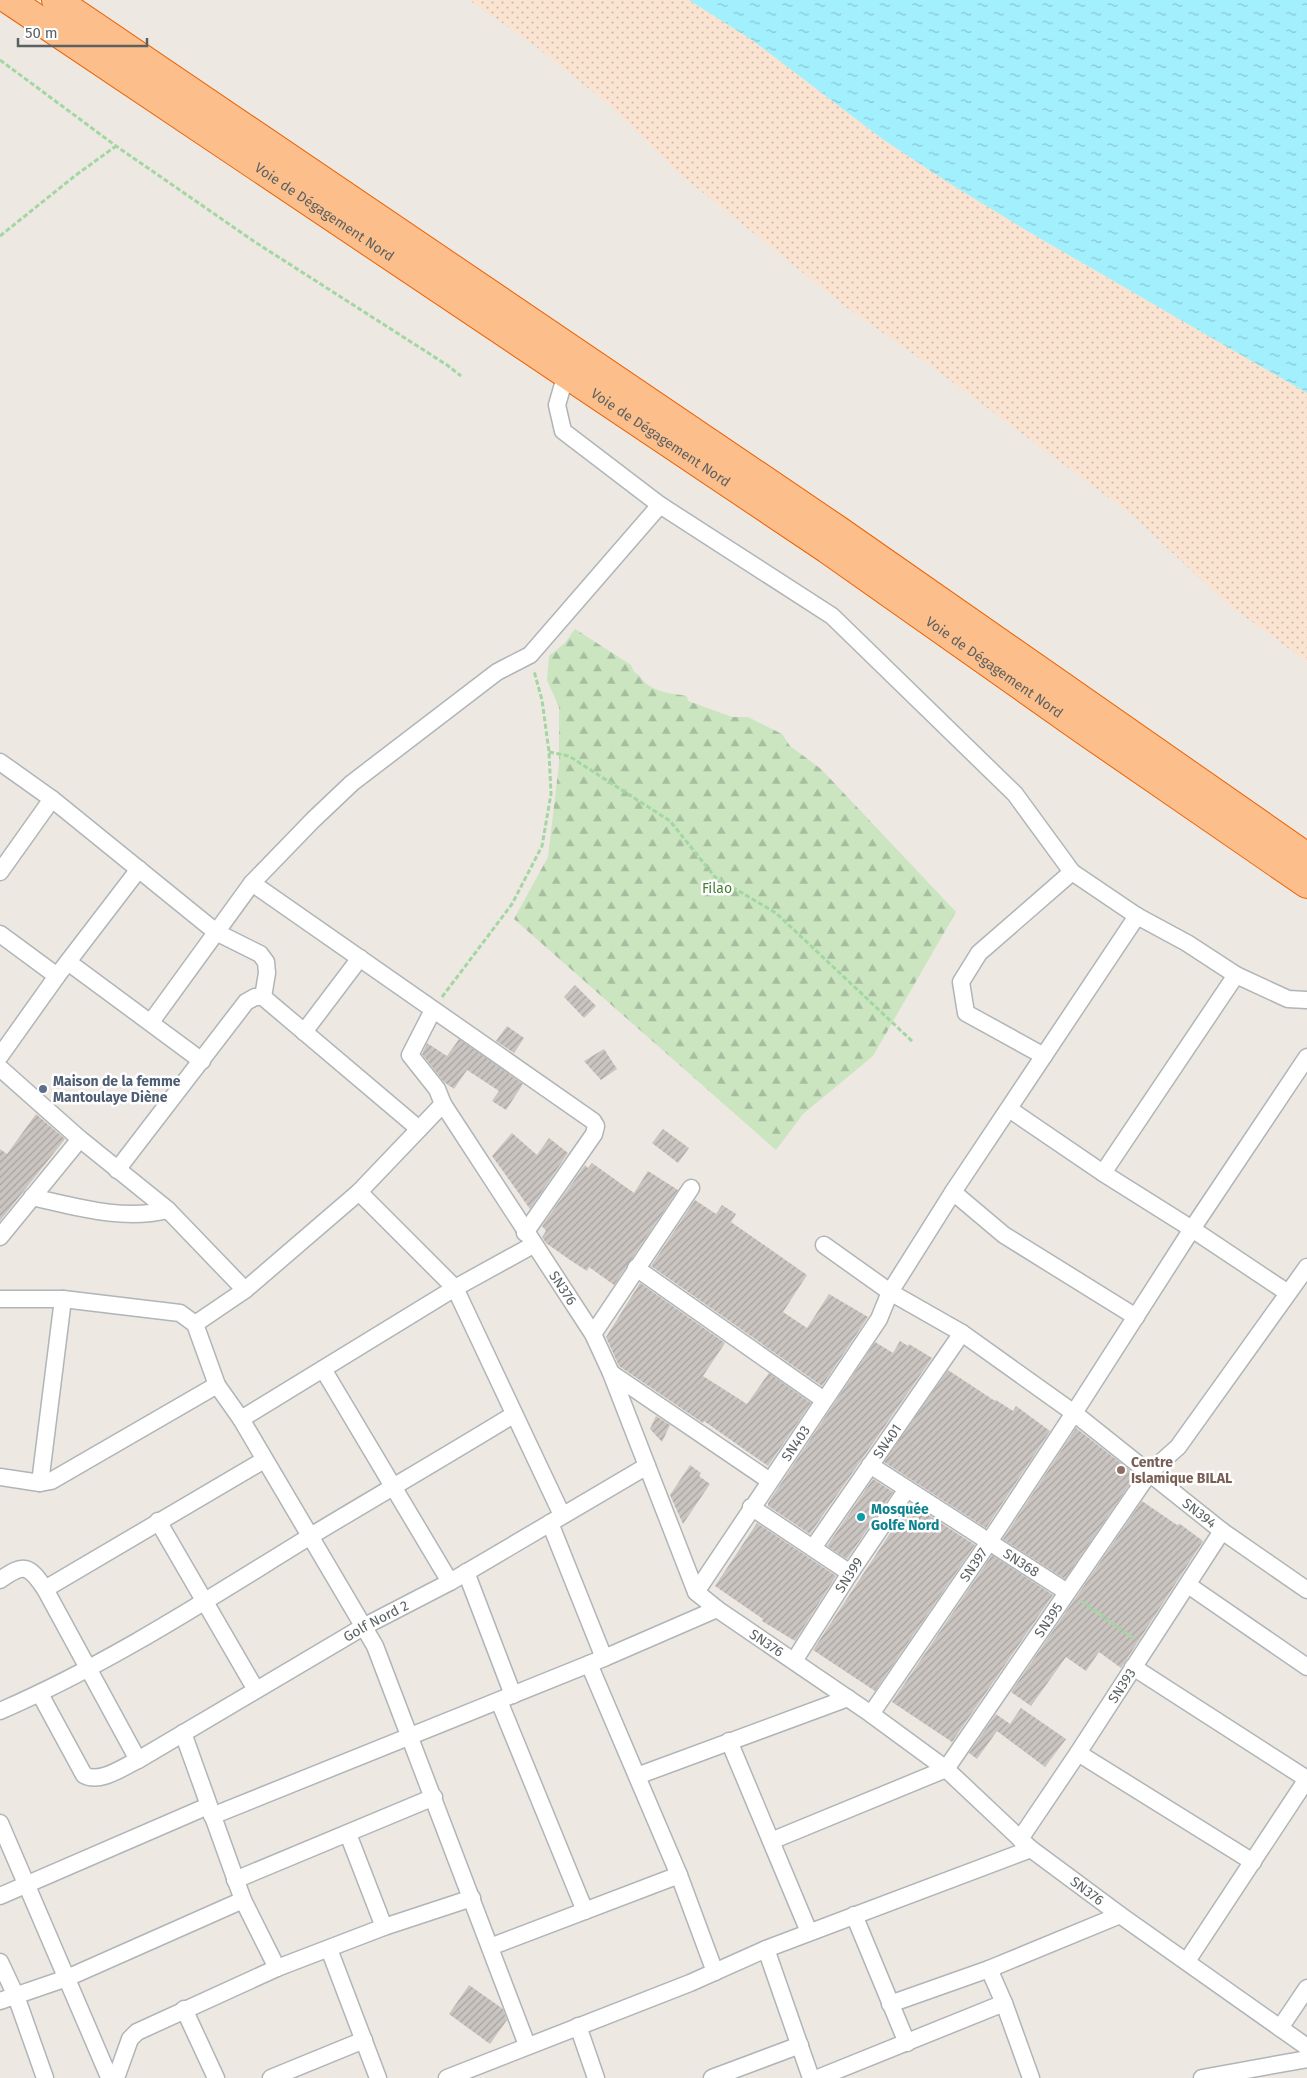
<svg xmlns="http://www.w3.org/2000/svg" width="1307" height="2078" viewBox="0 0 1307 2078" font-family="'Fira Sans',sans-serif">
<defs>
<pattern id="forest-firs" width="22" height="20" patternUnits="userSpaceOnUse" patternTransform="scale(1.25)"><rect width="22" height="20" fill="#cae5bf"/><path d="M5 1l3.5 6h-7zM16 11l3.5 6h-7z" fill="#a7bd9f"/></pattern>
<pattern id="sand-dots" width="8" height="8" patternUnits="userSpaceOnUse" patternTransform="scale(1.25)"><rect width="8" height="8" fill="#fae4d1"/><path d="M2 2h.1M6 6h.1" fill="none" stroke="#cdbcad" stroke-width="1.8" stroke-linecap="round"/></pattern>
<pattern id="water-ripples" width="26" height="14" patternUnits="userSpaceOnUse" patternTransform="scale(1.25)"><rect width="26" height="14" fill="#a2f0fe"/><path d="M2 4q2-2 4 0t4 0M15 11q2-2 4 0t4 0" fill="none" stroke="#87c6d1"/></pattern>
<pattern id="building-hatch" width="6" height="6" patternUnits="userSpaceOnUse" patternTransform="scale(1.25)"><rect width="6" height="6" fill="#cac5c1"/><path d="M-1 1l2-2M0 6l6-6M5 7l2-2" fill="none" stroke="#a7a3a0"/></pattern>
</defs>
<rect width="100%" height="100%" fill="#ede8e2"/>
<path fill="url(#forest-firs)" d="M575,629L631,665L634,672C641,675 642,681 648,685C659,693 675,694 687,696L688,701L732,717H748L782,734L790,746L821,769L956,912L873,1056L803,1114L776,1150L514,919L548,857L559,764V707L547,680L549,656L565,643Z"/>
<path fill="url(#sand-dots)" d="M469,0H689L752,40L881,138L1029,232L1307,393V662L1226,603L1132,515L932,367L847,308L677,172L608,104L534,45Z"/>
<path fill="url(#water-ripples)" d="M689,0H1307V393L1029,232L949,183L881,138L752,40Z"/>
<path fill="url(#building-hatch)" d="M575,985L596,1006L584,1018L564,997Z
M507,1026L524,1038L514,1053L496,1041Z
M459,1039L523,1084L506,1110L492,1101L499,1091L467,1070L454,1089L444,1082L422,1054L427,1043L447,1056Z
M604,1049L617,1069L601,1080L584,1061Z
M36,1114L65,1139L0,1221V1149L7,1154Z
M663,1129L689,1148L678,1163L652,1143Z
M512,1133L537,1155L549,1138L568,1153L530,1209L492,1156Z
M592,1163L634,1193L648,1171L678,1190L614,1285L589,1267L587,1271L570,1260L546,1243L542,1237L546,1231L542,1226L585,1165L588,1168Z
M695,1200L716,1214L722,1205L736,1214L731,1222L807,1275L783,1312L807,1328L829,1294L868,1317L822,1386L651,1266Z
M640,1283L725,1343L703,1376L747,1404L769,1373L811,1403L768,1466L704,1421L703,1423L619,1366L606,1337Z
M900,1341L908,1346L909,1344L932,1358L810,1534L768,1506V1503L875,1342L893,1353Z
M948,1370L995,1401L996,1400L1013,1411L1016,1406L1050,1431L986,1528L884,1462Z
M656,1416L670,1425L662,1442L650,1429Z
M1076,1428L1136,1475L1065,1579L1003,1539Z
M690,1465L701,1473L699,1476L710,1484L683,1524L670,1495Z
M873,1479L893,1492L847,1559L827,1546Z
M1142,1501L1177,1525L1180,1524L1203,1541L1121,1668L1099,1652L1086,1671L1066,1657L1031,1706L1011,1692Z
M910,1503L975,1545L875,1691L813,1650Z
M757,1523L836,1576L795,1641L762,1621L763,1619L715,1586Z
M992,1555L1053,1595L952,1742L892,1702Z
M1021,1708L1066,1739L1045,1767L997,1731L977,1759L969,1753L996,1714L1010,1724Z
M469,1985L503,2009L507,2020L490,2044L449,2014Z"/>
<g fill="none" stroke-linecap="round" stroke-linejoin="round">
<g stroke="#b0b5b8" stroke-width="19">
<g id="street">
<path d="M566,374L557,405L563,431L660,505L832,616L1015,794L1072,872L1137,916L1187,943L1236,975L1288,999L1307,1000"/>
<path d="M0,762L52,799L216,932L260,954L266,962L267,973L263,997"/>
<path d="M0,872L52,799"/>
<path d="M252,883L593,1121L596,1126L594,1134L525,1233"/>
<path d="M0,934L57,976"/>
<path d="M68,962L202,1061"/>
<path d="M1236,975L1103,1173L1192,1229L1288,1293"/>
<path d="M433,1010L410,1055L437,1089L443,1104"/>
<path d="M151,1022L252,883L313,820L352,783L497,672L530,655L660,505"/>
<path d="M304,1032L360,958"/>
<path d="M0,1056L57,976L139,869"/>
<path d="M1044,1056L966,1013L961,982L979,953L1072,872"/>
<path d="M0,1068L80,1139L168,1210L245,1290"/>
<path d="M1009,1109L1103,1173"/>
<path d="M117,1170L246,1002L255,997H263L419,1129"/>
<path d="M359,1192L455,1288L562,1515"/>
<path d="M953,1192L1004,1235L1136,1317"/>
<path d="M32,1197C77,1207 122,1221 168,1210"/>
<path d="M0,1237L80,1139"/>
<path id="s1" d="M824,1245L890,1292L962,1333L1074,1413L1222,1531L1307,1590"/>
<path d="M636,1268L824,1400"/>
<path d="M0,1299H63L180,1313L195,1324L217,1385L241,1419L375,1646L527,2045"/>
<path id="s2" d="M195,1324L245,1290L359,1192L443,1104L593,1334L611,1373L696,1592L717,1609L871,1714L946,1769L1031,1849L1120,1915L1307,2047"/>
<path d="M593,1334L691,1188"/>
<path d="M323,1369L450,1582"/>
<path d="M611,1373L770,1481"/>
<path d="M241,1419L455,1288L533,1245"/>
<path id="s3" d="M870,1465L1067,1592"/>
<path d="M0,1477L40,1483L51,1481L217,1385"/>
<path d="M40,1483L63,1299"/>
<path d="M751,1507L850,1573"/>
<path d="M158,1521L256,1690"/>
<path d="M550,1523L604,1658"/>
<path id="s4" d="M813,1548L962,1333"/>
<path d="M466,1572L513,1695"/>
<path d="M0,1580C24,1563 29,1565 45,1589L138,1760"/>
<path d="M1188,1585L1307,1667"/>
<path d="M45,1589L264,1460"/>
<path id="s5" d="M696,1592L879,1319L890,1292L953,1192L1137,916"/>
<path id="s6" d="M794,1661L850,1573L907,1489"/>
<path d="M589,1664L679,1875L715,1972"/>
<path d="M1133,1667L1307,1779"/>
<path id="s7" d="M40,1694L84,1775C100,1784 123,1767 138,1760L363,1627L450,1582L647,1466"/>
<path d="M499,1701L585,1911"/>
<path d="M0,1711C109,1664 208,1599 309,1537C377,1496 446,1456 513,1415"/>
<path id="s8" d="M871,1714L989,1542L1074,1413L1192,1229L1307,1057"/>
<path d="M183,1733L243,1900L277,1968"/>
<path d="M729,1741L809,1932"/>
<path d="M1078,1753L1253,1862"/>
<path d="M637,1776L848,1698"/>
<path d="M212,1816L604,1658L717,1609"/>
<path d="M0,1823L109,2077"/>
<path d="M348,1834L384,1927"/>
<path id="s9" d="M1020,1839L1078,1753L1222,1531"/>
<path id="s10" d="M771,1841L946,1769L1150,1472L1178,1447L1307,1267"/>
<path d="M235,1880L434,1797"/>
<path d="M0,1896L208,1806"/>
<path d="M854,1915L907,2043"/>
<path d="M490,1947L679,1875"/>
<path d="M329,1949L378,2078"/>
<path d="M766,1949L811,2078"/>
<path d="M1187,1961L1307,1779"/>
<path d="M0,1962L16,1996L45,2078"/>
<path d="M989,1969L1004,2003L1031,2078"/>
<path d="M0,2001L67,1978L243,1900"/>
<path d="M890,2004L989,1969L1120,1915"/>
<path d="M184,2009L216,2078"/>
<path d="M578,2026L596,2078"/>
<path d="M1280,2028L1307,1988"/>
<path d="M116,2078L130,2039L137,2032L277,1968L384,1927L472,1898"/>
<path d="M271,2078L364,2040"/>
<path d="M447,2078L690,1983L766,1949L1031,1849"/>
<path d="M712,2078L800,2045"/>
<path d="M818,2078L1004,2003"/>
<path d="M1202,2078L1307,2059"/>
</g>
</g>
<g stroke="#ed6102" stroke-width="30">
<g id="highway">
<path id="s11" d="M9,0L827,549L1085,731L1307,884"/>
<path d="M56,0L838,530L1307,857"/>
</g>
</g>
<path stroke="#a3d7a2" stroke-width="3" stroke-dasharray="5 2.5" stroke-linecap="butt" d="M0,60L116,146L255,242L447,365L461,376
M0,236L76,175L116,146
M549,752L569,756L670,821L715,877L776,913L913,1042
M442,997L512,904L542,846L551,794L549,752L542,700L534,671
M1081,1601L1133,1638"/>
<use href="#street" stroke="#fff" stroke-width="16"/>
<use href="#highway" stroke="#fcbf8b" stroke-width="28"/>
</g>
<circle fill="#5c6f8a" stroke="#fff" stroke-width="2" cx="43" cy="1089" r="5"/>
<circle fill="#8d6e63" stroke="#fff" stroke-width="2" cx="1121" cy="1470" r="5"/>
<circle fill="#0f9aa8" stroke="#fff" stroke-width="2" cx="861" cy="1517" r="5"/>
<g text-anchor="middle" stroke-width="5" stroke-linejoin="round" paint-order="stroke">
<g font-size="14" fill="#5b6163" stroke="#fff">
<text dy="5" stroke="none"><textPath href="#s11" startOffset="380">Voie de Dégagement Nord</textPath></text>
<text dy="5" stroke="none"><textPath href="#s11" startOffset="785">Voie de Dégagement Nord</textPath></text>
<text dy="5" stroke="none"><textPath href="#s11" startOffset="1190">Voie de Dégagement Nord</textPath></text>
<text dy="5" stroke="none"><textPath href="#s2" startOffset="552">SN376</textPath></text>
<text dy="5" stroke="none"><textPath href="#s4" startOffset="130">SN401</textPath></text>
<text dy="5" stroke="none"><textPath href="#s5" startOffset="179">SN403</textPath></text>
<text dy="5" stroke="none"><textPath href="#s1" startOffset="462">SN394</textPath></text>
<text dy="5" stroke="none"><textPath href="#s3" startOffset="180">SN368</textPath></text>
<text dy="5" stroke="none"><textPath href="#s8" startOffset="181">SN397</textPath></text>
<text dy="5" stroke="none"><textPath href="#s6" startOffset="102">SN399</textPath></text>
<text dy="5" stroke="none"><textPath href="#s10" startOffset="370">SN395</textPath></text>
<text dy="5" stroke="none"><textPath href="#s7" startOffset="426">Golf Nord 2</textPath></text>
<text dy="5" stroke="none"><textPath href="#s2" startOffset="972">SN376</textPath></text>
<text dy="5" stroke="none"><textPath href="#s9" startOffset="184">SN393</textPath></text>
<text dy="5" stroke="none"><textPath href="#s2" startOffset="1378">SN376</textPath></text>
</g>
<g font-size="14" fill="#468034" stroke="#fff">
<text x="717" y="893">Filao</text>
</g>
<g font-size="14" font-weight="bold" fill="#4e5e75" stroke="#fff" text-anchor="start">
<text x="53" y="1086">Maison de la femme<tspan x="53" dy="16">Mantoulaye Diène</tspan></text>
</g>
<g font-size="14" font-weight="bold" fill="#785e54" stroke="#fff" text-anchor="start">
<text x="1131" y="1467">Centre<tspan x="1131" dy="16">Islamique BILAL</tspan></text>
</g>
<g font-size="14" font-weight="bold" fill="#0d838f" stroke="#fff" text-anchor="start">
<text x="871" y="1514">Mosquée<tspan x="871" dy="16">Golfe Nord</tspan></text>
</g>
</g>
<path d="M18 38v8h129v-8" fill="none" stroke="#5b6163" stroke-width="2.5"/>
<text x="25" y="38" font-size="15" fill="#5b6163" stroke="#ffffff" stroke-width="4" paint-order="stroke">50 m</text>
</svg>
